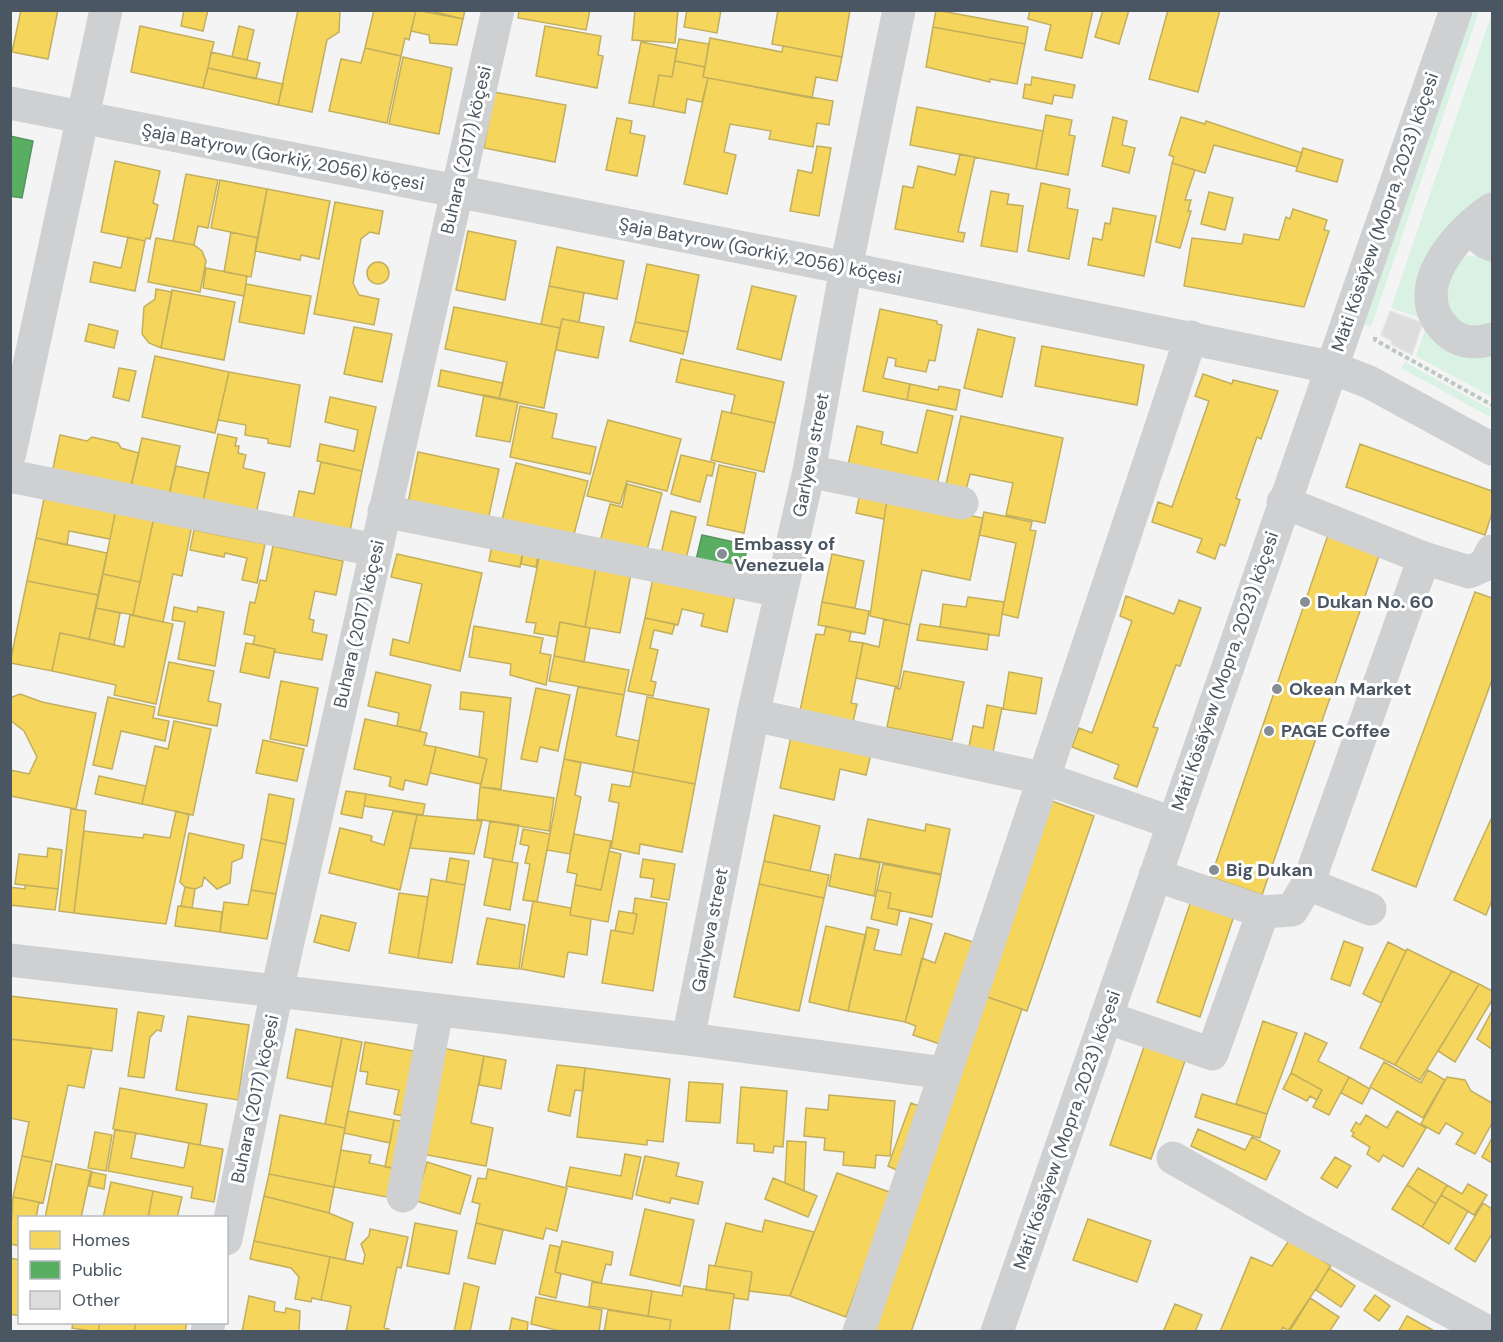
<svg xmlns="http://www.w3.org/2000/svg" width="1503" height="1342" viewBox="0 0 1503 1342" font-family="'DM Sans',sans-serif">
<rect width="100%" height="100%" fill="#f4f4f4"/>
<path fill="#d9f2e3" d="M1471,11H1479L1371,327L1364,325Z
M1492,13V201L1426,320L1391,308Z
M1467,256L1492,257V332L1472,336L1437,295L1456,258Z
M1427,323L1492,345V397L1416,356Z
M1405,362L1492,410V418L1401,368Z"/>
<path fill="#f6d55c" stroke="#c2af5e" stroke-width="1.5" d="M21,10H58L48,59L12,52Z
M184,10H208L203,31L181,26Z
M298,10H340L339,32L327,40L312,112L278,105Z
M374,10H416L409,40L405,38L401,56L365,48Z
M416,10L463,19L457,45L430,43L429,35L411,31Z
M427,10H465L463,19Z
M519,10H590L586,30L518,18Z
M635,10H678L675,43L632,40Z
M687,10H721L717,33L684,27Z
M778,10H850L842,57L772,44Z
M936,10L1028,27L1025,44L933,27Z
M1030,10H1093L1082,58L1045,50L1051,25L1028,19Z
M1103,10H1129L1119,44L1095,37Z
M1168,10H1220L1198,92L1149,79Z
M140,26L214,42L203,88L131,72Z
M239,26L254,30L247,60L232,57Z
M545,26L601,36L598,55L603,56L597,88L536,76Z
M933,27L1025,44L1017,84L990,79V82L926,67Z
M710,38L782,52L783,46L842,57L837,81L816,77L812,98L703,77Z
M679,39L709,44L705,67L675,61Z
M641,42L677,49L672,77L659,75L653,107L629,103Z
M365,48L401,56L387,123L329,111L341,59L361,63Z
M211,52L260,63L256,79L208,68Z
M403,57L452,68L439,134L389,124Z
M675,61L705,67L703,77L708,78L702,102L687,99L685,113L653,107L659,75L672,77Z
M208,68L283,84L278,105L203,88Z
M1032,77L1075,85L1072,98L1054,95L1052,104L1023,98L1025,84L1031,85Z
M708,78L833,101L829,125L817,123L813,147L769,139L771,131L730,124L724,152L736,155L727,194L684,184Z
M494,92L566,105L555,162L484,148Z
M917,107L1043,131L1036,169L910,145Z
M1046,115L1072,120L1069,135L1075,136L1068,175L1036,169Z
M1113,117L1127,121L1122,145L1135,148L1129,173L1102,166Z
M1181,117L1205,124L1206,121L1302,153L1297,167L1214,145L1205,173L1172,163L1174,157L1169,155Z
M617,118L632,121L630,133L645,136L637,176L606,170Z
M817,146L831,148L819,216L790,211L798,170L812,173Z
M1303,148L1343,160L1337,182L1296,171Z
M960,154L975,157L958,232L965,233L963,242L895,229L903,186L913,188L918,166L955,175Z
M115,161L160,171L153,203L158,205L150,239L146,238L145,241L101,232Z
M1172,163L1195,170L1185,200H1191L1188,211H1191L1180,248L1156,242Z
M186,174L218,180L208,228L198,226L194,245L173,241Z
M220,180L267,189L258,238L211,228Z
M1041,183L1070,189L1067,208L1078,210L1069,259L1028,251Z
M267,189L330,201L319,259L301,255L300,260L255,251Z
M991,191L1009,194L1007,204L1023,206L1017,252L981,246Z
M1209,192L1233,198L1225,230L1201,224Z
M335,202L383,211L379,234L370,232L361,239L353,283L359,295L379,299L374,325L314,314Z
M1113,208L1156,216L1144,276L1088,265L1093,238L1102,240L1105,223L1110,224Z
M1293,209L1327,220L1324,230L1329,231L1304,307L1184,286L1192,238L1242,244L1244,234L1279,240L1286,217L1290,219Z
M468,231L516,241L505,300L456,290Z
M231,232L258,238L251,277L224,272Z
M128,237L145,241L135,291L90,282L94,262L121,268Z
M156,238L194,245L202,251L206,261L200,292L148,282Z
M557,247L624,261L617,299L549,286Z
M367 273a11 11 0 1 1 22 0a11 11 0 1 1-22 0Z
M647,264L699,275L688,332L635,322Z
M206,268L247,276L244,296L203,288Z
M246,284L311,296L304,334L239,322Z
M549,286L584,293L579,322L562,319L560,328L541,324Z
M752,286L796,296L781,360L737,349Z
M156,289L172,292L161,348L149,343L142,334L144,307L155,299Z
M172,290L235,302L224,360L161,348Z
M454,307L560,328L544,408L499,399L507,362L445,349Z
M880,309L937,321V324L942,325L935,361L929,360L926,372L895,366L896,359L888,357L883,378L910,384L907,400L863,391Z
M562,319L604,327L598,358L556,350Z
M635,322L688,332L683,354L630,341Z
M89,324L118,331L114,348L85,341Z
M354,327L392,334L382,382L344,374Z
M978,329L1015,338L1002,397L964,388Z
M1042,346L1144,365L1137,405L1035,386Z
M155,356L229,372L215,433L142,417Z
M681,359L784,382L775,423L731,413L735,395L676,382Z
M119,368L136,371L129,401L113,397Z
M441,370L503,383L499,399L438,386Z
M229,372L300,385L290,447L268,443V439L245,435L246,425L218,420Z
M1203,374L1232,384L1233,380L1278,391L1261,439L1257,437L1236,498L1240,500L1225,546L1220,544L1215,559L1197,552L1202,539L1152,522L1158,502L1172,507L1209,401L1195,396Z
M910,384L938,390L939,386L960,390L956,410L907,400Z
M484,395L518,402L510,442L476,436Z
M330,397L376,407L362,471L317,461L320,444L354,451L358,430L325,422Z
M520,406L557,414L552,438L596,447L590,474L510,457Z
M927,410L953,416L936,489L847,469L857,426L883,432L881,444L917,453Z
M722,411L775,423L764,472L711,460Z
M961,416L1063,438L1045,523L1006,515L1013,483L970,474L965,494L945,489Z
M608,420L681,439L667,491L627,481L620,504L587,496Z
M218,434L237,438L235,446H239L238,453L246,455L243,468L265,473L255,518L202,506Z
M60,435L87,441L92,437L118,443L121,448L139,453L130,490L52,473Z
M142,438L180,446L168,499L130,490Z
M1360,444L1492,491V513L1485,535L1346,487Z
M418,452L499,469L488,520L408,503Z
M681,455L715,463L712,476L707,475L700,502L671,494Z
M321,462L362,471L349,536L292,524L299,491L314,494Z
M516,463L588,481L573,538L502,520Z
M719,465L756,473L744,533L707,525Z
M176,466L209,473L202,506L168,499Z
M627,484L662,493L646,554L600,542L610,504L622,507Z
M860,493L887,499L884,519L856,513Z
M45,494L116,509L110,539L69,531L67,545L36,538Z
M887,499L983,518L970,580L922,570L910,625L870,616Z
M116,509L154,517L140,582L103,574Z
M671,511L696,517L686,559L661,554Z
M984,512L1032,522L1030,530L1036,531L1018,618L1002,614L1016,543L979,535Z
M154,517L192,525L182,576L173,574L163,622L133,615Z
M194,530L265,544L257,583L242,580L247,558L225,553L224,557L190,550Z
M1329,532L1381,550L1262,895L1211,877Z
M36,538L107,553L98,595L27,581Z
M492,544L523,550L520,567L489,561Z
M273,546L343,561L336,595L315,591L309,619L314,620L312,632L327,635L322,660L274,652L275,649L253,644L255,636L244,634L250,602L255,603L260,580L266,581Z
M524,547L539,550L536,567L521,564Z
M397,554L482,573L460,671L390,655L393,639L409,643L422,584L391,577Z
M832,554L864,561L855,608L822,602Z
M539,558L597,561L585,627L560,622L557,637L534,633L536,623L526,622Z
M597,561L632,568L620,633L585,627Z
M103,574L140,582L133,615L96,608Z
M653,578L735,596L727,632L701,626L704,614L682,609L678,625L645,618Z
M27,581L98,595L89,639L60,633L52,671L10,663Z
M1475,592L1492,598V680L1416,887L1372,870Z
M1126,596L1174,614L1179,600L1201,608L1180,666L1176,665L1153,727L1158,728L1137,787L1114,778L1119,765L1072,747L1079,728L1092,733L1132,621L1120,616Z
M968,597L1004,602L999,636L940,627L943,604L966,607Z
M822,602L869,611L865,634L818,625Z
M174,607L197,612L198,607L224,612L215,666L178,659L185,622L172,620Z
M96,608L120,613L114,645L89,639Z
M130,615L173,624L156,704L114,695L116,685L52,671L60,633L124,647Z
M645,618L675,624L672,634L654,630L650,648L658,650L651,681L656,682L653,696L628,691Z
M884,619L910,625L898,687L856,678L863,643L879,647Z
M560,622L590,628L584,662L554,656Z
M920,624L989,634L987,650L917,640Z
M474,626L543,638L540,653L551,655L546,685L510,675L511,664L469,657Z
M826,626L851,632L849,641L863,643L851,703L857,704L853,722L800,711L816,634L824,635Z
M246,643L275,649L269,678L240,672Z
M554,656L629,670L624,695L549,681Z
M169,662L214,671L208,701L221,704L217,726L158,715Z
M904,671L964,682L952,740L887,727L895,688L900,689Z
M376,672L431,685L420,731L397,726L399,713L368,706Z
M1009,672L1042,678L1036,714L1003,709Z
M281,681L318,688L307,746L270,739Z
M578,687L624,695L616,736L639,741L633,772L564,759Z
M536,688L570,695L558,751L540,747L537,762L521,759Z
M461,692L511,698L501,789L480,787L487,759L479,757L484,712L460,709Z
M20,694L42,702L96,713L76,809L10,796V770L29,774L37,757L24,731L10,720V698Z
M108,697L155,707L153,718L169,721L165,741L121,731L112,769L93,765Z
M647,697L709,709L695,784L633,772Z
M987,705L1002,708L993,752L969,747L973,726L983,728Z
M365,719L427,733L424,745L436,747L427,785L405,780L403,790L389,786L391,777L354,769Z
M174,721L211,729L193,815L142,804L155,746L168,749Z
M792,732L872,750L866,775L840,769L834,800L780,788Z
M263,740L304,749L297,781L256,773Z
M436,747L487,759L481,784L430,773Z
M564,759L581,763L575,795L581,797L570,854L547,850Z
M633,772L695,784L682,852L640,844L639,854L611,848L619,803L609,801L612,784L630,787Z
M99,776L146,786L142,804L95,794Z
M480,787L554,798L549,831L477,819Z
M346,791L366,794L362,818L341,814Z
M269,794L294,799L286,844L261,839Z
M366,794L425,804L423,815L364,806Z
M1046,799L1094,816L1027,1011L979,994Z
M71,809L86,811L74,913L59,911Z
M176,811L189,815L166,924L74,913L84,831L143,838L144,834L170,838Z
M393,811L417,815L400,890L329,873L340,828L372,836L371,841L384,845Z
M417,815L482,821L474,854L410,848Z
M774,815L820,826L810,871L764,861Z
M1492,817V900L1486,915L1454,900Z
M868,819L925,831L926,824L950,829L941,874L860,858Z
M490,821L519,825L512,862L484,857Z
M523,829L550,834L537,902L523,900L530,864L525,863L529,846L520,844Z
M189,833L244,845L242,858L232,862L230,883L217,889L204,877L202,886L195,889L185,887L180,882Z
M574,834L611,841L601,890L575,885L577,874L567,872Z
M261,839L286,844L276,894L251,890Z
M48,848L62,850L58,889L15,884L19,854L47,857Z
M609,851L621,854L608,922L570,915L575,885L601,890Z
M835,854L880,863L874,896L829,886Z
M450,858L469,861L465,885L446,882Z
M493,859L518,863L510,910L484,905Z
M643,859L675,864L669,900L651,897L654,879L640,877Z
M764,861L829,875L824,898L759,884Z
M883,864L941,875L932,917L888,908L891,893L877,890Z
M431,879L465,885L452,963L418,958Z
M759,884L824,898L799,1011L734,997Z
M25,885L58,889L55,910L10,905V887L25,889Z
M185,887L195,889L192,908L181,906Z
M251,890L276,894L267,939L220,932L224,902L248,905Z
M877,890L891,893L888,908L900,910L897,925L871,919Z
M399,893L428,897L418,958L389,953Z
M635,898L667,903L653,991L602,983L611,930L633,934L637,914L633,913Z
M533,901L571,908L570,915L591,919L587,955L568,952L564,977L521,969Z
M1191,901L1234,916L1200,1017L1157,1002Z
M178,906L222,912L220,932L175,926Z
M619,911L637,914L633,934L615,931Z
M321,915L356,923L349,951L314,942Z
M487,918L525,925L519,969L477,964Z
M910,918L932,924L905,1022L848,1011L867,927L879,930L874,950L901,955Z
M826,926L866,935L848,1011L809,1002Z
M945,933L976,943L943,1045L913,1035L916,1026L905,1022L922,958L935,963Z
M1344,941L1363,948L1350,986L1331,979Z
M1388,942L1406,951L1381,1003L1363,994Z
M1407,949L1452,971L1395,1065L1360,1048Z
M1452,971L1479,984L1420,1080L1395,1065Z
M1479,984L1492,991V1000L1455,1062L1438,1051Z
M979,994L1022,1009L911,1332H864Z
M10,996L117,1009L112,1051L10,1039Z
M1492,1011V1049L1477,1039Z
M138,1012L164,1016L161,1031L157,1030L150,1037L144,1078L128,1076Z
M188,1016L249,1025L238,1100L176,1090Z
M1263,1021L1297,1033L1267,1114L1236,1104Z
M296,1029L342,1038L332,1087L287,1078Z
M1305,1033L1327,1043L1318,1061L1349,1077L1329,1115L1313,1107L1322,1090L1291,1073Z
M342,1038L362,1042L345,1128L325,1124Z
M10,1039L92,1048L84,1088L68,1085L52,1162L22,1156L29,1122L10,1118Z
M365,1042L419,1052L407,1117L394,1114L399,1090L366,1084L368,1072L360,1071Z
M1145,1044L1186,1058L1151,1159L1110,1145Z
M442,1048L484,1056L471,1123L493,1128L486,1166L422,1154Z
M484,1056L506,1060L501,1089L479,1085Z
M1384,1062L1421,1083L1428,1070L1445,1080L1423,1118L1370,1087Z
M557,1065L585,1068L583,1091L575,1090L570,1116L548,1111Z
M585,1068L670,1079L663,1142L647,1140V1145L577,1137Z
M1291,1073L1322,1090L1317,1100L1310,1096L1307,1101L1283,1089Z
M1349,1077L1370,1089L1362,1104L1341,1093Z
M1447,1077L1465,1080L1471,1091L1492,1103V1123L1475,1154L1456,1144L1463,1133L1446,1123L1439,1134L1421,1124Z
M689,1082L723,1084L720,1123L686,1121Z
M741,1087L787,1091L783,1147L774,1146L773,1153L754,1151V1144L737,1143Z
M120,1088L207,1104L200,1145L113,1129Z
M1202,1094L1267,1114L1260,1138L1195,1117Z
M829,1095L895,1101L890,1156L876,1155L875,1168L843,1165L844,1152L824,1150L825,1138L804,1136L806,1108L828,1110Z
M911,1103L924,1108L901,1172L888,1166Z
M348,1111L394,1120L390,1143L344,1133Z
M1397,1111L1426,1128L1403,1167L1383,1155L1379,1162L1367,1154L1370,1147L1352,1136L1354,1133L1351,1131L1356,1122L1360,1125L1366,1115L1387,1128Z
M280,1115L345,1128L334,1187L269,1174Z
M394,1120L407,1122L398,1169L385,1167Z
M1198,1129L1245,1150L1252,1137L1280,1151L1266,1180L1191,1146Z
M115,1130L136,1133L131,1158L184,1168L189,1143L223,1149L214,1202L191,1198L193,1187L108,1171Z
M95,1132L112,1135L106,1171L88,1168Z
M1492,1138V1163L1482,1157Z
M787,1141L806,1142L804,1191L785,1183Z
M341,1150L371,1155L369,1163L398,1169L392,1198L334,1187Z
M625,1154L641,1157L632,1199L566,1186L570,1167L621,1176Z
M22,1156L52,1162L43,1203L13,1197Z
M645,1156L679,1163L676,1176L703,1182L698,1204L671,1198L670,1203L636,1195Z
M1335,1157L1351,1166L1337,1188L1321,1178Z
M427,1162L471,1176L460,1214L416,1201Z
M56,1164L91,1171L81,1218H45Z
M1418,1168L1447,1185L1436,1204L1407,1185Z
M488,1169L567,1188L557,1231L546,1228L543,1239L476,1223L480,1204L472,1202L478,1178L486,1179Z
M92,1172L106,1175L104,1189L89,1186Z
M837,1173L892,1193L846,1317L790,1296Z
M269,1174L334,1187L329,1213L264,1196Z
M773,1178L817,1196L808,1217L765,1199Z
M111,1182L153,1191L148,1218H103Z
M1468,1184L1487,1195L1474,1215L1441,1195L1447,1185L1462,1194Z
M1407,1185L1436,1204L1422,1227L1392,1209Z
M153,1191L182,1197L177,1218H148Z
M1441,1195L1468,1211L1449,1244L1422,1227Z
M264,1196L329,1213L353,1223L345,1260L254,1241Z
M13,1197L39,1202L36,1218H20V1246L10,1244Z
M1483,1203L1492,1209V1234L1475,1262L1455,1249Z
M645,1209L694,1220L680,1286L630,1275Z
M1088,1219L1151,1241L1137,1282L1073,1260Z
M765,1220L814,1232L790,1296L749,1291L752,1272L715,1266L726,1223L762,1232Z
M415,1223L457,1231L449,1274L407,1266Z
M476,1223L503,1230L495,1264L468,1258Z
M370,1229L408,1237L401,1268L397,1267L384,1328L389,1329V1332H346L351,1306L321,1300L330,1257L363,1264L365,1255L361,1244L369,1236Z
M1290,1239L1331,1266L1288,1331L1283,1327L1280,1332H1220L1251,1257L1272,1266Z
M254,1241L330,1257L321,1300L312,1298L311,1302L295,1299L299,1277L291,1268L250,1259Z
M562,1241L613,1252L611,1265L606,1264L601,1283L555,1272Z
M550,1245L560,1247L555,1272L561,1274L556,1298L539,1294Z
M10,1258L20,1260V1316L10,1314Z
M709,1265L752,1272L748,1300L734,1298V1294L706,1290Z
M1329,1268L1355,1286L1341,1307L1316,1290Z
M592,1282L652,1291L648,1316L589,1306Z
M464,1283L479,1287L470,1332H454Z
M684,1286L734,1294L729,1332H669L671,1320L648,1316L652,1291L682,1296Z
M1375,1295L1390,1306L1379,1321L1364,1310Z
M249,1296L275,1302L274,1311L285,1313L286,1308L300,1311L299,1332H242Z
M536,1297L602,1310L599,1332H564L531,1324Z
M1310,1298L1339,1317L1329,1332H1289Z
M1175,1304L1202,1315L1195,1332H1163Z
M608,1310L671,1320L669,1332H604Z
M1407,1316L1436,1332H1398Z
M512,1318L528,1322L527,1332H509Z
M73,1322H100L98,1332L72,1328Z
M100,1322H136L134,1332H98Z
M136,1322H187L185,1332H134Z"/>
<path fill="#5aae61" stroke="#559461" stroke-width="1.5" d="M10,136L33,141L22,198L10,196Z
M702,535L748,545L741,574L695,564Z"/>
<path fill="#ddddde" stroke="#e5e6e7" stroke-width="1.5" d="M1390,311L1423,323L1412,355L1391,344V341L1381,335Z"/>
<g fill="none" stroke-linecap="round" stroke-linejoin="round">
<path stroke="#bcc7c4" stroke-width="4" stroke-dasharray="4.5 3" stroke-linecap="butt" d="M1375,337V340L1492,405"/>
<path stroke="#ced0d2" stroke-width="33" d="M10,103L846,268L1330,367L1369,382L1492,449
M1492,209C1457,232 1405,290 1446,330C1460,344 1475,344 1492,339
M1469,228L1485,242L1492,245
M10,453L106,10
M809,471L962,503
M10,476L375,550
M1283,502L1424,558L1469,572L1485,565L1492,551
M384,511L781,591
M753,715L1046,779L1173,823
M1155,875L1263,912L1292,910L1308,884L1424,558
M1308,884L1370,909
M10,960L688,1039L945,1073
M1106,1017L1212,1054L1263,912
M688,1039L753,715L809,471L846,268L899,10
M1173,1158L1298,1229L1488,1332
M403,1196L437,1010
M226,1239L277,991L498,10
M207,1332L209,1322
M859,1332L1191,337
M997,1332L1456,10"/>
</g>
<g fill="#868d94" stroke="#fff" stroke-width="2">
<circle cx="722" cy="554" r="6"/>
<circle cx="1305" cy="602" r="6"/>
<circle cx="1277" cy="689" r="6"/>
<circle cx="1269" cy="731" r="6"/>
<circle cx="1214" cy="870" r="6"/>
</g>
<g text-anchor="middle" stroke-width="6" stroke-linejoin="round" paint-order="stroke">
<g font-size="18" fill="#4a5661" stroke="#fff">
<text transform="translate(466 150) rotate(-77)" y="6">Buhara (2017) köçesi</text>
<text transform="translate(283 157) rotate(11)" y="6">Şaja Batyrow (Gorkiý, 2056) köçesi</text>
<text transform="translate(1385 212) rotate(-71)" y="6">Mäti Kösäýew (Mopra, 2023) köçesi</text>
<text transform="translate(760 251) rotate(11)" y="6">Şaja Batyrow (Gorkiý, 2056) köçesi</text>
<text transform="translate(811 455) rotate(-79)" y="6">Garlyeva street</text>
<text transform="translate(359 624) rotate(-77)" y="6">Buhara (2017) köçesi</text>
<text transform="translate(1225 671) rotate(-71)" y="6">Mäti Kösäýew (Mopra, 2023) köçesi</text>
<text transform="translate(710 930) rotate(-79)" y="6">Garlyeva street</text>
<text transform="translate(255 1099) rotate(-78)" y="6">Buhara (2017) köçesi</text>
<text transform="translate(1067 1130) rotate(-71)" y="6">Mäti Kösäýew (Mopra, 2023) köçesi</text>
</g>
<g font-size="18" font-weight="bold" fill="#4a5661" stroke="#fff" text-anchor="start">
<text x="734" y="550">Embassy of<tspan x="734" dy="21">Venezuela</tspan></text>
<text x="1317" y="608">Dukan No. 60</text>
<text x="1289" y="695">Okean Market</text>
<text x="1281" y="737">PAGE Coffee</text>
<text x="1226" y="876">Big Dukan</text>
</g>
</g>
<rect width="1503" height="1342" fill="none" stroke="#4a5661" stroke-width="24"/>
<rect x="18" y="1216" width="210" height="108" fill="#ffffff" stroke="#b7bbc0" stroke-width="1.5"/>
<rect x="30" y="1231" width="30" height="18" fill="#f6d55c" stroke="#b7bbc0" stroke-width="1.5"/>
<text x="72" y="1246" font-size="18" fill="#4a5661">Homes</text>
<rect x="30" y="1261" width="30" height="18" fill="#5aae61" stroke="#b7bbc0" stroke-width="1.5"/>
<text x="72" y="1276" font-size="18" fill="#4a5661">Public</text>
<rect x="30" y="1291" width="30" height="18" fill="#ddddde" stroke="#b7bbc0" stroke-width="1.5"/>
<text x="72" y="1306" font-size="18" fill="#4a5661">Other</text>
</svg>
